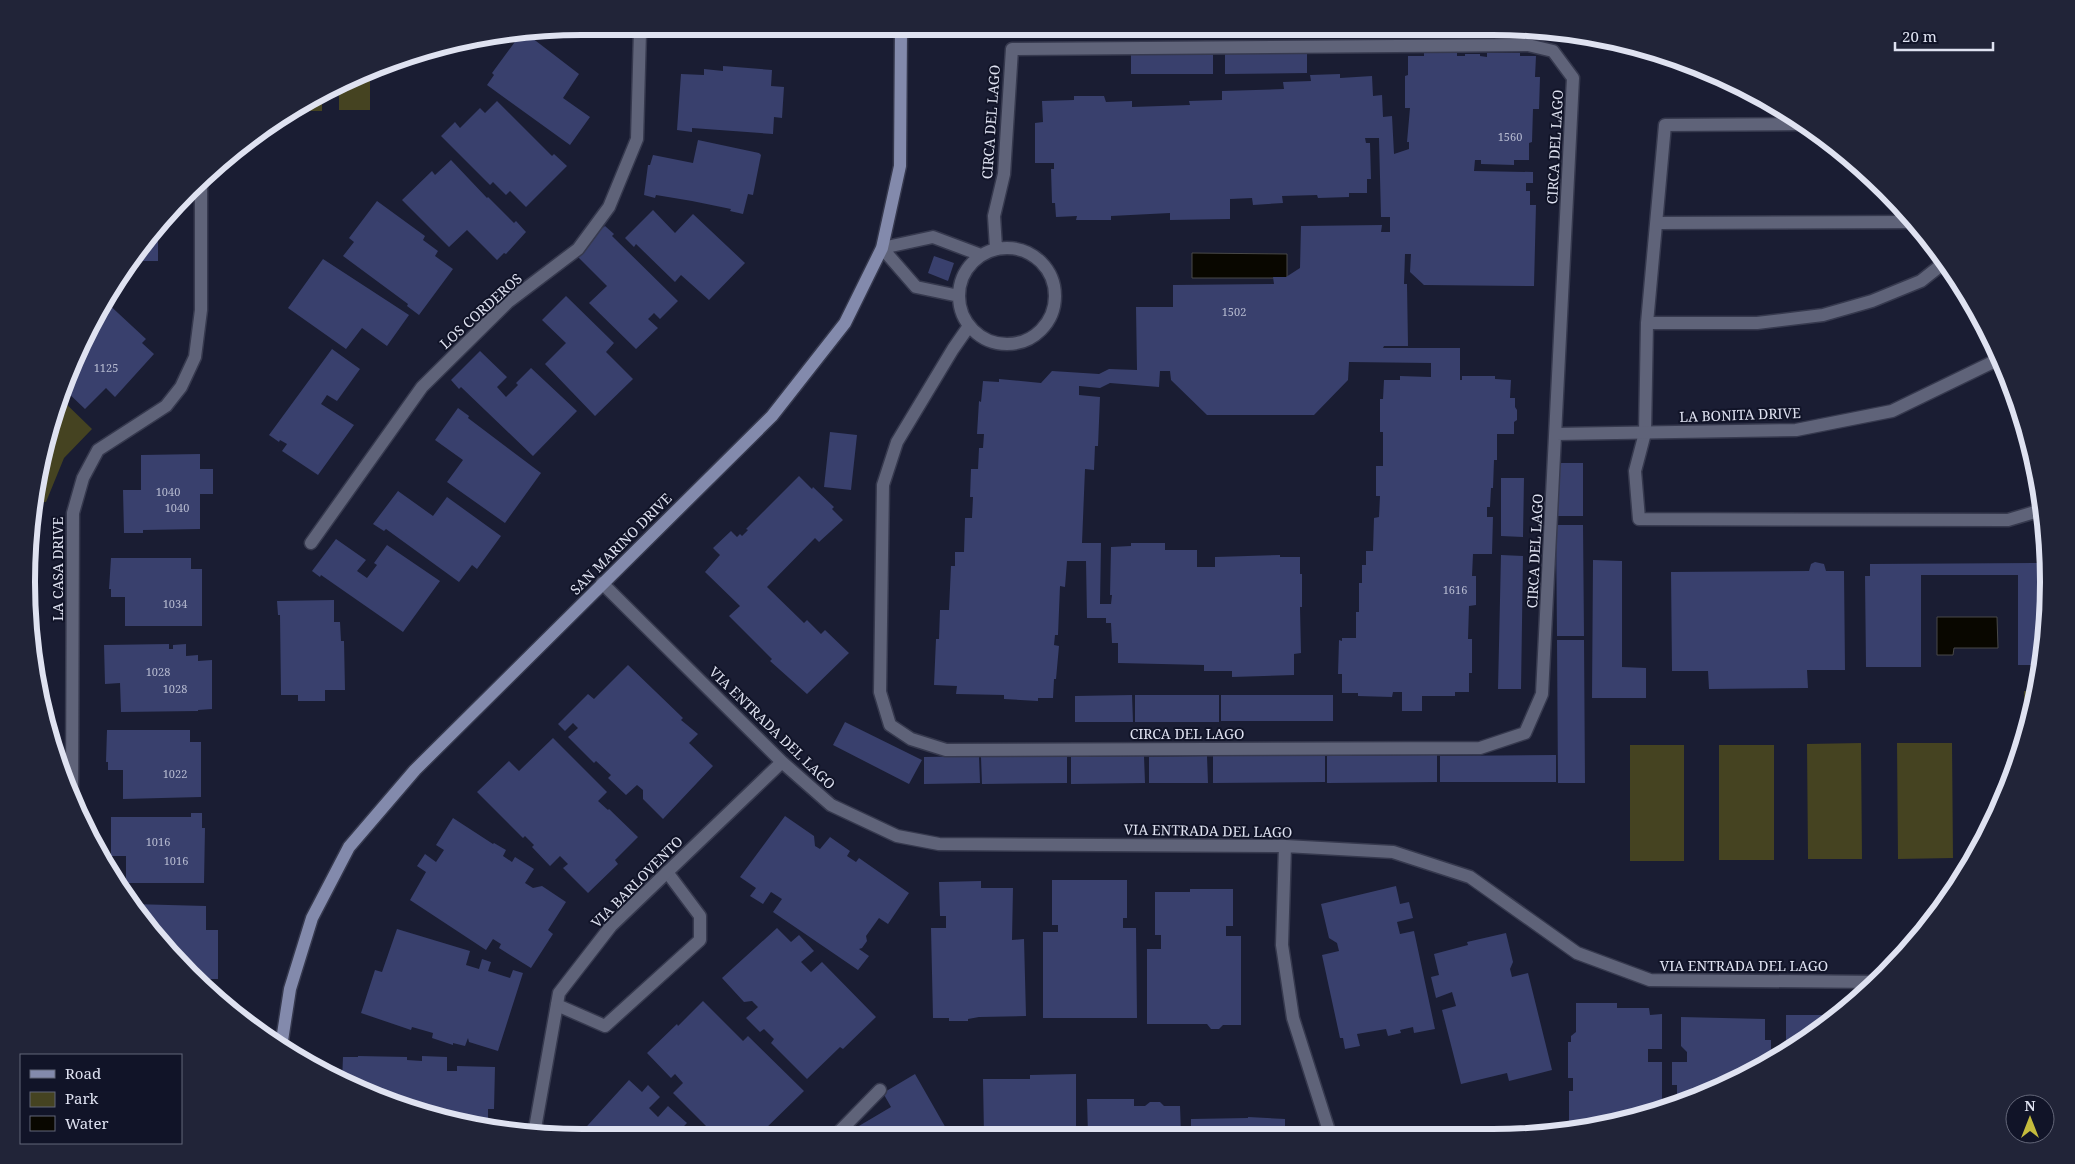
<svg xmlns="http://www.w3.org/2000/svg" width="2075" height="1164" viewBox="0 0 2075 1164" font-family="'Noto Serif',serif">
<rect width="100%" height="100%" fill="#1a1d33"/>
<path fill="#454321" d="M370,70V110H339V82Z
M322,93V111H293V110Z
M60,398L92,429L64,458L46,502H33L45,438Z
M2024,691H2035L2025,736Z
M1861,743L1862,859H1808L1807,744Z
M1897,743H1952L1953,858L1898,859Z
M1630,745H1684V861H1630Z
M1719,745H1774V860H1719Z"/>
<path fill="#090700" stroke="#494948" d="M1192,253L1287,254V278H1192Z
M1937,617H1997L1998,648H1954L1953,655H1937Z"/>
<path fill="#39406d" d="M523,31L579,74L563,98L590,117L570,145L487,85L494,75L492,73Z
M1307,49V73L1225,74V50Z
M1645,49L1666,57L1646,58Z
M1131,51H1213V74H1131Z
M1424,53H1457V56H1465V54H1480V56L1487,57V53H1520V56H1536L1535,77H1540L1539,109H1533L1532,142L1529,143V160H1514V165L1481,164V160H1475L1474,171L1533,172V183H1526V191H1530V205H1536L1534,286L1424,285L1410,272L1411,254H1405L1404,284H1407L1408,346H1384L1383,348H1460V380H1462V376H1495V379L1511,380L1510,398H1515V407L1517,410V420L1514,422V434H1497V460H1494L1493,488H1491L1490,507H1487V517H1493L1492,554H1473L1472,576H1476V605L1469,606L1468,639H1472V673H1469V692H1455V696H1422V711H1402V692H1393L1392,697L1358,696V693H1342V674H1338L1339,640L1342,641V638H1356V612H1359V583H1362V565H1366V551H1373L1374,518L1379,517L1380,496H1376V466H1383V432H1380V399H1383L1384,380H1400V376L1431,377V363L1349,362L1348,380L1314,415H1207L1171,380L1170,371H1160L1159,387L1110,383L1100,388L1079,386V395L1100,397L1098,446H1095L1094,470L1085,469L1082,543H1101L1100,604H1111L1112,595H1110L1111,547L1131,546V543H1165V550H1197V567H1215V557L1280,555V557H1300V574H1302V607H1300L1301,653L1294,654V675L1232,677V671H1204V665L1118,663V643H1112L1111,623H1106V618H1087L1086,561H1067L1065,587L1060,586L1058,635H1055L1054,645L1059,646L1056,679H1054L1053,698H1038V701L1004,699V695L956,694L957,686L934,685L936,639H939L940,610H949L951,566H955V552H964L965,518H972L973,497H970L971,469H978L979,448H983L984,434H977L979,401L981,402L983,381L999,382V379L1041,383L1052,371L1099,374L1109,369L1137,370L1136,307H1173V285L1274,284L1273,277H1286L1300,268L1301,226L1382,225L1381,232H1390V217H1381L1379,138H1365L1366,143H1370L1371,179H1367V193H1349V197L1318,198L1317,195L1282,196L1283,203L1253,205L1252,198L1230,199V219L1170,220V213L1111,216V220H1076L1077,216L1056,217L1055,203H1052L1051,169H1054V163H1035V123L1043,122L1042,101L1074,100V96H1104L1106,102L1132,101V107L1190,105L1189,101L1222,100V91L1284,89L1283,82L1311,81L1310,75L1340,74V78L1372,76L1373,96L1382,95L1383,117L1392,116L1394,154L1409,149V142H1407L1410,108H1405V76L1408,75V56H1424Z
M723,66L772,70L771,86L784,87L782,118L774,117L773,134L692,128V132L677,130L681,74L704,75V69L723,71Z
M497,101L552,156L554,154L567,166L526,207L510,191L506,195L493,182L490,185L441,136L455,122L460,128L480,108L485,113Z
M698,140L759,153L761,155L753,195L748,194L743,214L730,211L731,209L692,201L656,195L655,198L644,195L648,165H650L653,155L693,163Z
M451,160L487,198L488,197L514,223L516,221L526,232L506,254L504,253L497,260L467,230L449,247L402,200L432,171L435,175Z
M377,201L425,236L423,240L438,251L435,256L453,269L419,315L407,306L408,304L343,256L354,242L349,238Z
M653,210L675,233L693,214L745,263L709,300L681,275L675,282L636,244L634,247L625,238Z
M605,226L614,234L612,236L678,301L660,319L654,313L648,319L658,328L636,349L589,303L607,286L576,255L597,232Z
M158,227V261H130Z
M934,256L954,263L948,281L928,273Z
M323,259L409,315L387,346L362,328L346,349L288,308Z
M566,296L614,343L606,352L633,379L595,416L545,364L566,343L542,320Z
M104,300L146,339L142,343L154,354L115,397L106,388L85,409L64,389L83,336Z
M332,349L360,369L337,401L327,395L321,404L354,425L318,475L282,451L287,444L280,440L279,442L269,435Z
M480,351L507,377L497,387L506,397L518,385L516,383L531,368L577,411L533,456L461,387L459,389L451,380Z
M458,408L469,416L468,418L541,473L505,523L447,482L463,460L435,440Z
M830,432L857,435L851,490L824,487Z
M200,454V469H213V494H200V529L143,530V533H124L123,490H141V455Z
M1557,463H1583V516H1557Z
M799,476L812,489L813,487L834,507L832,509L843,520L819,542L815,538L767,587L804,623L807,620L821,634L825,630L849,653L807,694L770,661L772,659L729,616L740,606L705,572L720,555L713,548L731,531L737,537L740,534L742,536L748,530L746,529Z
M1501,478H1524L1523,537L1501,536Z
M398,491L433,516L447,497L501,536L477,569L472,565L459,582L386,529L384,531L373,524Z
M1556,525H1583L1584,636H1557Z
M336,539L366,560L357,571L367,578L377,565L374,563L387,545L440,581L403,632L321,575L320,577L312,571Z
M1501,555L1523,556L1521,689H1498Z
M111,558H191V569H202V626H125V597H111V589H109Z
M1593,560L1622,561V667L1646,668V698H1592Z
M1815,562L1824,564L1826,571H1844L1845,670H1807L1808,688L1709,689L1708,671H1672L1671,572L1809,571L1811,564Z
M2047,563L2044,655L2041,665H2018V575H1921V667H1866L1865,576H1870V564Z
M334,600V622H340L341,641H344L345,690H325V701H298V695H281L280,615H278L277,601Z
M1557,640H1584L1585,783H1558Z
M169,644V649H173V645L186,644V656L198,655V661L212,660V709L198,710V711L121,712L120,683L105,684L104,645Z
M628,665L683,718L681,720L698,734L689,743L713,766L663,819L643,799V790L637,785L626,795L608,778L611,775L596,761L594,763L568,737L578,728L573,723L565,731L558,724L588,694L594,699Z
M1132,695L1133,722H1075V696Z
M1135,695H1219V722H1135Z
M1221,695H1333V721H1221Z
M845,722L922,760L909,784L833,745Z
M107,730H190V742H201V797L123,799V770H108V762H106Z
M553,738L607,792L598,801L608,810L609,809L638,837L615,860L618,864L588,893L563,868L568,864L560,856L550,866L532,847L534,845L525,836L523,838L477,792L509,761L519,771Z
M1437,755V782L1327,783V756Z
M1556,755V782H1440V756Z
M979,756L980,783L924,784V757Z
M1067,756V783L982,784L981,757Z
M1144,756L1145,783L1071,784V757Z
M1207,756L1208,783H1149V757Z
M1213,756H1325V782L1213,783Z
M191,813H202V828H205L204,883H126V856H111V817H191Z
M785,816L814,836L815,846L820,849L830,837L850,851L847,856L856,862L859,858L909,893L888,924L879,918L866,936L867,941L862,948L859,949L869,956L858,970L773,912L782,899L771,892L763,904L750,896L756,888L740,877Z
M453,818L493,844L494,843L506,850L503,856L512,862L515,857L534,869L525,883L533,888L542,886L566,902L548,930L553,934L531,968L499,948L501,944L493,939L486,950L410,900L426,872L417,866L425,854L436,862L444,850L436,845Z
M1052,880H1127V918H1123V928H1136L1137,1018H1043V932H1058V925H1052Z
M981,881V888H1013L1012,940L1024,939L1026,1016L979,1017L968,1019V1021H949V1018H933L931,928H946V916H940L939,882Z
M1396,886L1400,904L1409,902L1413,918L1397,922L1400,934L1414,931L1435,1029L1414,1033L1413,1027L1400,1030L1401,1033L1388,1036L1386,1029L1357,1034L1360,1046L1345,1049L1343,1038H1340L1322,955L1339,951L1337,943L1329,938L1321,904Z
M1190,889H1233V926H1226V936H1241V1025H1223L1219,1029H1211L1207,1024H1147V949H1161V935H1155V892H1190Z
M132,904L206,906V930H218V979H195L191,973H189L164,948Z
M777,928L791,942L799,935L814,951L801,962L811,972L822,962L876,1017L843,1049L840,1047L807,1079L771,1043L774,1039L764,1029L760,1032L746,1018L758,1007L752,1001L744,1002L722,978Z
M397,929L470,951L466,965L479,969L482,959L491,962L488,971L510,978L513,970L523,973L498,1051L469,1042L468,1038L465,1046L453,1043V1045L432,1038L433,1033L412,1027L411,1030L361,1013L375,970L382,972Z
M1506,933L1513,962L1510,969L1512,977L1528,973L1552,1070L1509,1081L1507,1073L1461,1084L1442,1010L1456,1006L1452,992L1436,998L1431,977L1439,975L1434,954L1468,945L1467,942Z
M703,1001L743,1041L748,1036L804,1091L758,1136H716L673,1093L683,1083L675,1074L671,1078L647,1053L677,1024L678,1026Z
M1576,1003H1617V1008H1649L1650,1015L1662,1014V1049H1648V1062H1662V1111L1569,1132V1091H1573V1078H1568V1042H1571V1036L1576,1032Z
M1786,1015H1824V1023H1828L1802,1044L1786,1052Z
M1681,1017L1765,1019V1040H1771V1053L1765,1054V1062H1752V1068L1677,1106V1085H1672V1062H1687V1052L1681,1046Z
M358,1056L407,1057V1060L422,1061V1056L447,1057V1071H457V1066L495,1067L494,1109H488V1125L404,1108L342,1081L343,1057H358Z
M915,1074L947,1130L943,1132L945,1135L842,1136L891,1107L883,1093Z
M1076,1074V1135H984L983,1079H1030V1075Z
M629,1080L642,1092L648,1085L660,1097L649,1108L658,1117L668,1106L687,1123L684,1126L694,1136H578Z
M1087,1099H1134V1106H1145L1150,1102H1160L1164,1106H1180L1181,1134L1088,1135Z
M1248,1117L1285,1119V1134H1191V1119L1248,1118Z"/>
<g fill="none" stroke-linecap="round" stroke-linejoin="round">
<g stroke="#36394e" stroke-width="15">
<path id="lane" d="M1804,124L1665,125L1647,323L1645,433L1635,471L1639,519L2008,520L2042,510
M1657,223L1913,222
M1647,323H1757L1823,315L1872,301L1921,281L1945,262
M557,1005L605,1026L700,940V916L667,872
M835,1136L880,1090"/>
</g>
<g stroke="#36394e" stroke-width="15">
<path id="street" d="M959 296a48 48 0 1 1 96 0a48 48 0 1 1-96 0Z
M959,296L916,287L882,248L933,237L981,255
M969,326L953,349L897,442L883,485L880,692L890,725L911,739L946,750L1480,748L1525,733L1542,694L1573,78L1553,51L1528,45L1012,49L1004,174L994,216L996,248
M1556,434L1796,430L1892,411L1993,362L1999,357
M311,543L422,387L508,302L578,249L609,207L637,139L640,31
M602,583L782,762L831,805L897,836L939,844L1285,846L1393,852L1470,877L1577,953L1650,980L1878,982
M72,801L73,513L83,478L98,450L166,406L181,387L195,357L201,310V178
M1285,846L1282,945L1293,1018L1330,1134
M534,1134L559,993L611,926L782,762"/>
</g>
<g stroke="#36394e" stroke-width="15">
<path id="secondary" d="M281,1047L290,989L312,918L349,847L415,770L772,416L845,323L882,248L900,166L901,30"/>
</g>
<use href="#lane" stroke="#5f6379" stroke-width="12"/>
<use href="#street" stroke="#5f6379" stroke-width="12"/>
<use href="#secondary" stroke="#838aac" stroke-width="12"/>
</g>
<g text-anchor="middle" stroke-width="4" stroke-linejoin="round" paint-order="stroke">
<g font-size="11" fill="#b6bad0">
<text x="1510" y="141">1560</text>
<text x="1234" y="316">1502</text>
<text x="106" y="372">1125</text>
<text x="168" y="496">1040</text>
<text x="177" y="512">1040</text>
<text x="1455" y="594">1616</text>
<text x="175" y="608">1034</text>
<text x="158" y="676">1028</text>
<text x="175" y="693">1028</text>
<text x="175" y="778">1022</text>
<text x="158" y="846">1016</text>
<text x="176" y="865">1016</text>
</g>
<g font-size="14" fill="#dfe2f1" stroke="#111428">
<text transform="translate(991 122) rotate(-86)" y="5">CIRCA DEL LAGO</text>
<text transform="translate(1555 147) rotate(-87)" y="5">CIRCA DEL LAGO</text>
<text transform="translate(481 311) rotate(-42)" y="5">LOS CORDEROS</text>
<text transform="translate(1740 415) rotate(-2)" y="5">LA BONITA DRIVE</text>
<text transform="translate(621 544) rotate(-45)" y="5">SAN MARINO DRIVE</text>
<text transform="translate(1535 551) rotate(-87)" y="5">CIRCA DEL LAGO</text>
<text transform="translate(58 569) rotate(-90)" y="5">LA CASA DRIVE</text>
<text transform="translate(772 728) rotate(44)" y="5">VIA ENTRADA DEL LAGO</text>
<text x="1187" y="739">CIRCA DEL LAGO</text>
<text transform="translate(1208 831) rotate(1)" y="5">VIA ENTRADA DEL LAGO</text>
<text transform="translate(637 882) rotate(-45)" y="5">VIA BARLOVENTO</text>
<text x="1744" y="971">VIA ENTRADA DEL LAGO</text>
</g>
</g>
<path d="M0 0H2075V1164H0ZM582 35H1493A547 547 0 0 1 2040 582V582A547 547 0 0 1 1493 1129H582A547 547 0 0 1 35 582V582A547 547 0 0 1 582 35Z" fill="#212438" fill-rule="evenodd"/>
<path fill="none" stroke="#dfe2f1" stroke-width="6" d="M582 35H1493A547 547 0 0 1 2040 582V582A547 547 0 0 1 1493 1129H582A547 547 0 0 1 35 582V582A547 547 0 0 1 582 35Z"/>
<rect x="20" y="1054" width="162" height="90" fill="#111428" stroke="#636678"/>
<rect x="30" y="1070" width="25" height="8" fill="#838aac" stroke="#636678"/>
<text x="65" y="1079" font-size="15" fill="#dfe2f1">Road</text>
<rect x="30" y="1092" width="25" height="15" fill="#454321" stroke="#636678"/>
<text x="65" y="1104" font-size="15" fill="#dfe2f1">Park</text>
<rect x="30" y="1116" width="25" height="15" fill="#090700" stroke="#636678"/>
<text x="65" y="1129" font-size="15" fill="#dfe2f1">Water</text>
<g transform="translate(2030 1119)"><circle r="24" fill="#111428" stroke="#636678"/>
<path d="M0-4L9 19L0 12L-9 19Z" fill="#c5bc3d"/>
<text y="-8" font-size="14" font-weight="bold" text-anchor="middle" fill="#dfe2f1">N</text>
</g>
<path d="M1895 42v8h98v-8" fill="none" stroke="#dfe2f1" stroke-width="2.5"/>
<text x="1902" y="42" font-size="15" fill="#dfe2f1" stroke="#111428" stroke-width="4" paint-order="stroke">20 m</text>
</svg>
